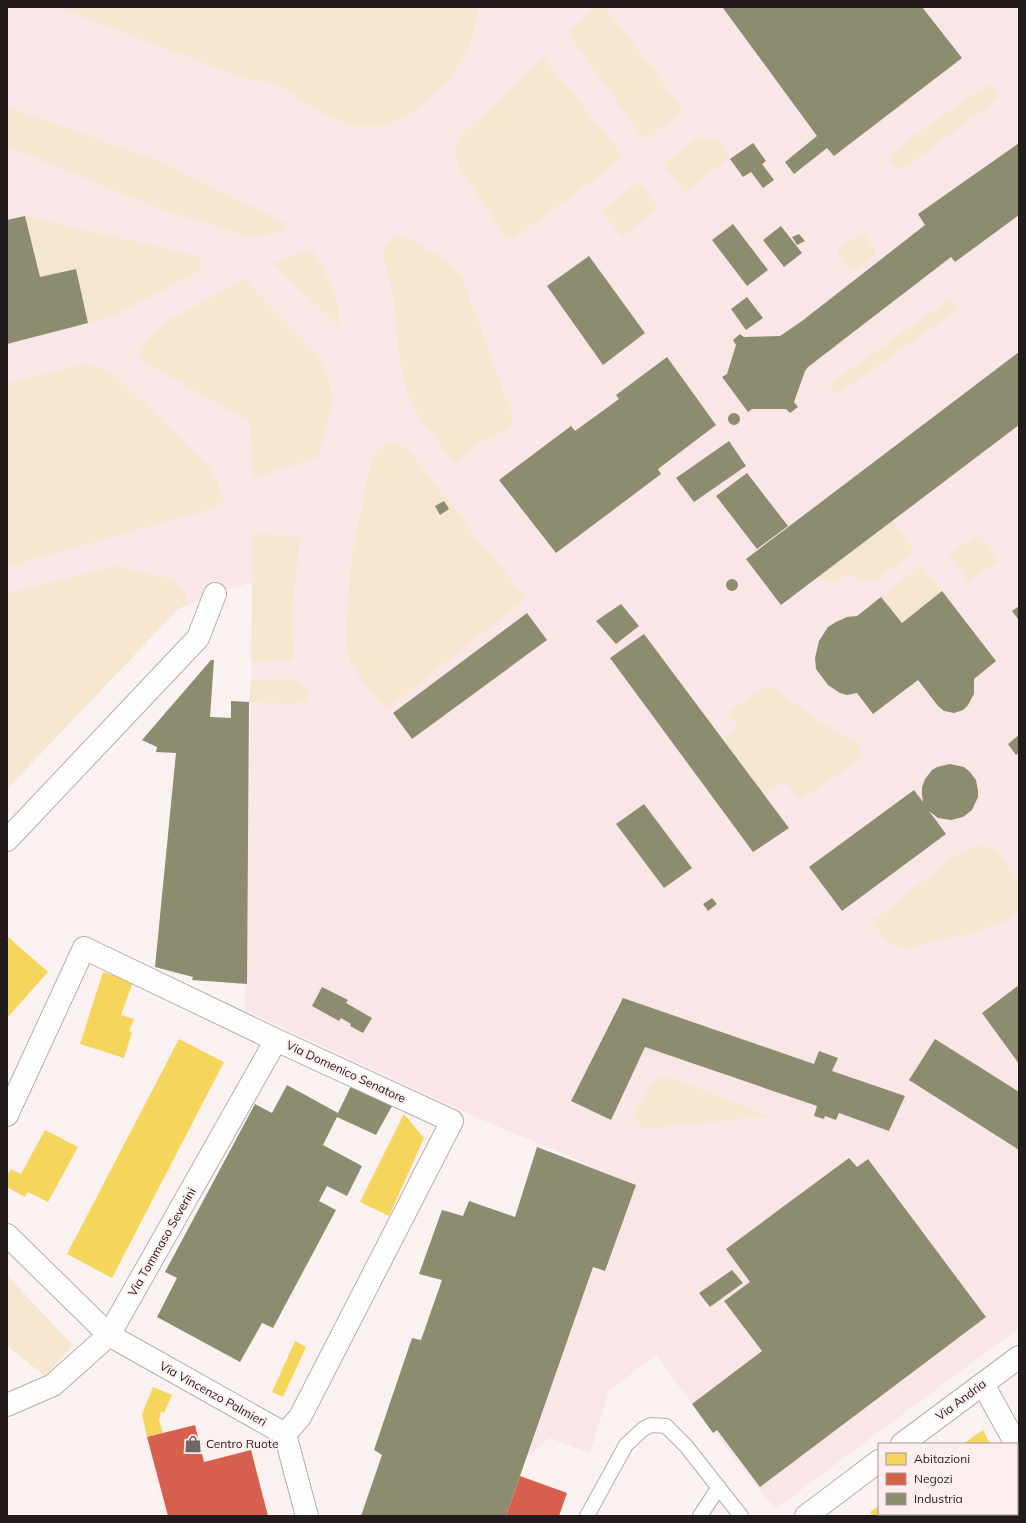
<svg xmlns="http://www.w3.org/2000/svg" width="1026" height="1523" viewBox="0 0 1026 1523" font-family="Mulish,sans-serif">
<rect width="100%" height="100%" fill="#faf1f1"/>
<path fill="#fbe6e7" d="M7,7H1019V1328L775,1509L692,1404L656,1355L609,1391L590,1453L549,1438L527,1458L592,1270L605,1271L636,1185L469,1114L245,1010L253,582L215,594L178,609L7,789Z"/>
<path fill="#f5e6cf" d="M56,7H480L469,47L448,82L414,111L385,126H355L329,117L276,84L241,77Z
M595,7H605L682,108L679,115L648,138L641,136L570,36V31Z
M543,57L620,152L618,162L513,239L506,237L458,165L455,153L460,136Z
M988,85L995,89L997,97L988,107L908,165L898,168L892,165L890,158L896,149L976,92Z
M7,106L158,161L284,222L287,230L248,237L150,205L7,146Z
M697,138L719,140L729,158L684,193L664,165Z
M639,182L659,209L622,237L601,211Z
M25,216L198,256L203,264L199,271L116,315L88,323L76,269L40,277Z
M860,234H864L875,250V255L853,271L849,270L837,254V250Z
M396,236L408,238L449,262L463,280L512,415V425L507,431C486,436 472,447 458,463L451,459L421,420L406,391L398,347L393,295L383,254L387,244Z
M309,250L314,252C329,278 338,297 340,328L273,263Z
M244,279L316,353L326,372L333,397L318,457L253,478L250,422L144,362L140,356L141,350L157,329L169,320Z
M950,299L958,310L836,395L829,384Z
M86,364L111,371L208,466L218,483L224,503L211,509L7,567V384Z
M394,442L408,449L476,538L527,598L387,709L365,685L352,666L345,643L352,554L372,455L381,447Z
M892,520L914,552L875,581H860L850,574C839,580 827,586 816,577Z
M253,533L300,537L292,613L294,657L288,661L251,662Z
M979,534L998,561L968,582L949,554Z
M921,565L942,591L902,623L881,597Z
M113,566L173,579L186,593V605L178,609L7,789V594Z
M294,679L305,687L309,696L304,702L294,704L249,702L251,680Z
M764,688H775L817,720L858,743L861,755L857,762L800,800L784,782L765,795L722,739L738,728L728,713L753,694Z
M977,846L995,849L1019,883V909L1011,919L972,933L912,947L895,946L884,938L872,922L954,856Z
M661,1077L672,1078L769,1116L647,1129L640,1126L634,1115L651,1084Z
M8,1276L73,1346L45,1376L7,1346Z"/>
<path fill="#f6d55c" d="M7,936L48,972L7,1018Z
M103,972L133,982L121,1015L134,1019L129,1031L132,1032L124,1058L80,1044Z
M179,1039L224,1062L112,1278L67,1254Z
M404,1114L424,1138L389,1216L360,1202Z
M45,1130L78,1147L48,1202L28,1192L25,1197L7,1187V1176L11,1169L21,1174Z
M295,1341L306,1347L283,1397L272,1392Z
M153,1387L172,1395L164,1413L161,1411L159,1420L163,1433L147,1437L142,1414Z
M983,1430L990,1444H963Z
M1017,1494L1019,1498V1516H965L964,1514H1017Z
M879,1506V1514H955L952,1516H873L870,1512Z"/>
<path fill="#d6604d" d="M195,1425L204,1462L251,1450L268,1516H168L147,1437Z
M520,1476L567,1493L559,1516H506Z"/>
<path fill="#8c8c6e" d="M725,7H922L962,58L834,156L827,148L794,174L785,162L817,136L723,8Z
M753,143L766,161L762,164L774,180L763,188L751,172L743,177L730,159Z
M1019,143V215L955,262L951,257L808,367L805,371L794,402L798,407L790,413L786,409H752L748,412L722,377L727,374L736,345L733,340L740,334L744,337L780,336L783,334L802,321L925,225L918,214Z
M25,216L40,277L76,269L88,323L7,344V220Z
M733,224L768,270L747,286L712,240Z
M781,226L802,253L784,267L763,240Z
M799,234L805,241L797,245L792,237Z
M589,256L645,333L603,365L547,286Z
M747,297L763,318L746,330L731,309Z
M1019,352V425L781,605L746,559Z
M667,357L716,425L658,469L661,474L556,553L499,480L571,426L575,431L619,399L616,395Z
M728 419a6 6 0 1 1 12 0a6 6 0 1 1-12 0Z
M729,441L746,466L694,502L676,478Z
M747,473L788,526L757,549L716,496Z
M444,501L449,509L440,515L435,506Z
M726 585a6 6 0 1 1 12 0a6 6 0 1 1-12 0Z
M942,591L996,661L974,679V694L968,705L963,710L954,713L944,711L938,706L918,680L873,714L857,693L847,695L840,693L828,685L816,669L815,658L819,641L828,627L836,622L847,617L857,616L881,597L902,623Z
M621,604L639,626L616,644L596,621Z
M1019,606V620L1012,611Z
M527,613L547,640L412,739L393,713Z
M644,634L789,828L753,852L610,658Z
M211,660H214L210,717L231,718V701L249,702L247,984L192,980L193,977L155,967L176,753L156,752L157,747L142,740Z
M1019,735V753L1016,755L1008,744Z
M950,764L964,767L970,772L976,780L978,790V797L972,810L963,817L951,820L938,818L929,811L946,834L842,911L809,867L914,790L926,806L923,802L922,795V787L925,779L932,770L937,767Z
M644,804L692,868L664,888L616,824Z
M712,898L717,904L708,911L703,904Z
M1019,985V1064L982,1013Z
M322,987L348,1000L346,1003L372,1018L363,1033L350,1026L351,1024L341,1018L339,1021L312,1006Z
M623,998L814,1064L819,1051L838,1058L832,1071L905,1096L889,1131L839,1113L836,1120L825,1116L824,1119L814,1116L817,1106L645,1047L611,1120L571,1101Z
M935,1039L1019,1092V1150L909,1080Z
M287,1085L338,1113L351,1086L392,1106L376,1135L337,1117L323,1145L362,1166L347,1196L327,1186L319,1201L336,1210L273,1328L262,1323L240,1362L157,1317L177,1278L165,1272L255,1104L272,1113Z
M537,1147L636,1185L605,1271L593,1267L506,1516H361L382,1455L374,1450L412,1338L421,1340L442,1280L419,1274L442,1210L463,1216L469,1201L515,1217Z
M849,1158L857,1167L868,1159L986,1317L760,1487L717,1430L713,1433L692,1404L762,1351L724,1301L750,1282L726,1249Z
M732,1270L743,1283L710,1307L699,1293Z"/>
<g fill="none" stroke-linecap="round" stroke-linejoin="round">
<g stroke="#b6aeae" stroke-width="16">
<path id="lane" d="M587,1516L626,1445L643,1429L651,1425L666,1426L686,1446L741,1516
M700,1516L719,1487"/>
</g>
<g stroke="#b6aeae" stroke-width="24">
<path id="street" d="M7,840L198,638L215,594
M7,1115L84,948L276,1040L452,1121L300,1417L285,1434
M7,1235L109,1335L285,1434L307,1516
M983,1384L1016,1444
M7,1405L53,1385L109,1335L276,1040"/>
</g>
<g stroke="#b6aeae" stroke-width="24">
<path id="secondary" d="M902,1444L1019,1357
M806,1516L879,1461"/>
</g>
<use href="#lane" stroke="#fefdfd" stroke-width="14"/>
<use href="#street" stroke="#fefdfd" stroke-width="22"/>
<use href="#secondary" stroke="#fefdfd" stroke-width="22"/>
</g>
<defs>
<g id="shop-bare" transform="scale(1.38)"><path d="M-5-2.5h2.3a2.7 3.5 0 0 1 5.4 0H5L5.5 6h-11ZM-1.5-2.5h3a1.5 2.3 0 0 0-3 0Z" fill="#6e6667" stroke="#feeded" stroke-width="2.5" paint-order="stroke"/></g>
</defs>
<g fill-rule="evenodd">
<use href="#shop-bare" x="193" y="1444"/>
</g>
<g text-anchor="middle" stroke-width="4" stroke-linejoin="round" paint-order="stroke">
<g font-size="12" fill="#231b1c" stroke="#feeded">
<text transform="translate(346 1072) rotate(25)" y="4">Via Domenico Senatore</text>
<text transform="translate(162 1242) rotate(-60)" y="4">Via Tommaso Severini</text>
<text transform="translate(213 1394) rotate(29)" y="4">Via Vincenzo Palmieri</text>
<text transform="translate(961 1400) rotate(-37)" y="4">Via Andria</text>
</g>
<g font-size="12" fill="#231b1c" stroke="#feeded" text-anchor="start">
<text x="206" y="1448">Centro Ruote</text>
</g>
</g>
<rect width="1026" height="1523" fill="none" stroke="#231b1c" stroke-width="16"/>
<rect x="878" y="1443" width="140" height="72" fill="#feeded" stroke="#a69999"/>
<rect x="886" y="1453" width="20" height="12" fill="#f6d55c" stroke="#a69999"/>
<text x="914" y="1463" font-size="12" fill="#231b1c">Abitazioni</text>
<rect x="886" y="1473" width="20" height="12" fill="#d6604d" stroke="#a69999"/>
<text x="914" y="1483" font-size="12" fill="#231b1c">Negozi</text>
<rect x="886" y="1493" width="20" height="12" fill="#8c8c6e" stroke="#a69999"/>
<text x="914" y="1503" font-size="12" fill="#231b1c">Industria</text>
</svg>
